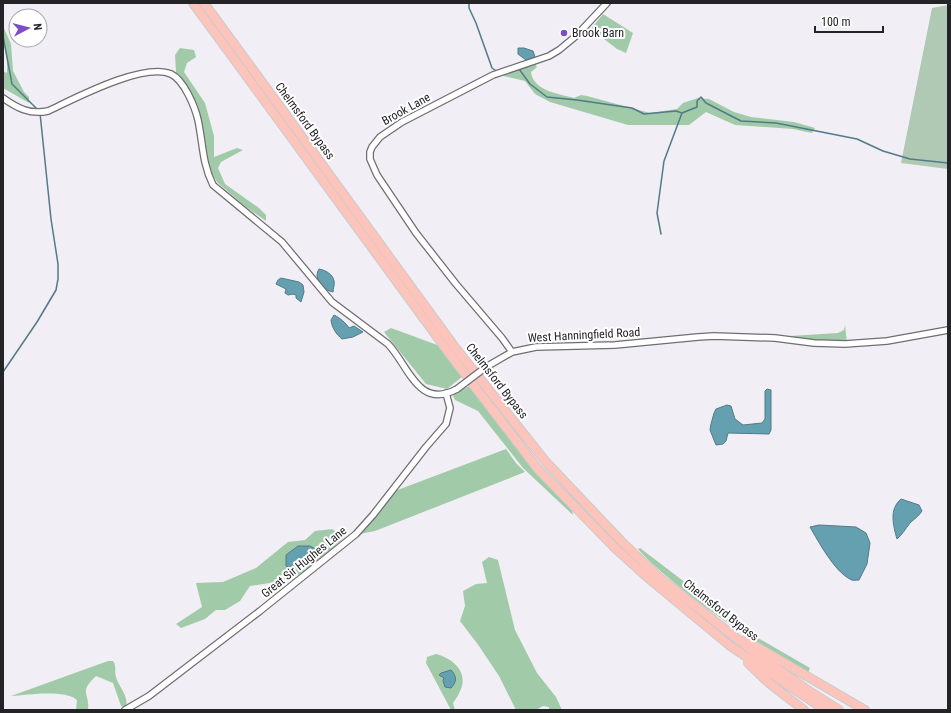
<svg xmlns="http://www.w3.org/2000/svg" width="951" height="713" viewBox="0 0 951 713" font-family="'Roboto Condensed',sans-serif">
<rect width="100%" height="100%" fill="#f1eef5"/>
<path fill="#b0c9b4" d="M948,5V169L901,163L932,8Z"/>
<path fill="#a1cba8" d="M603,14L633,33L626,53L617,49L591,29Z
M3,26L11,44L13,71L24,92L29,97V103L3,88V71L7,73V55L3,42Z
M180,48L194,50L196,57L187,63L184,72L205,103L214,136V157L237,148L243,150L221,162L218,168L225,184L259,208L266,215V221L246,207L217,182L208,166L198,106L176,72L175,55Z
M534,62L537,67L531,72C533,91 560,94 574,98L581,95L587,96L650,113L677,109L683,103L698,98L709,99L734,112L751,117L794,122L815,128L812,133L793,129L735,125L706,112L689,125H628L550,102L535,94L525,81L500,75Z
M845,325L847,343C828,344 808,341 790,336L838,333L844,330Z
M391,328L440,346L463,376L447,389L426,384L384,332Z
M470,386L572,508L573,515L523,468L478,411L455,400L453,396L457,391Z
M506,449L516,463L525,472L375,531L360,534L366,522L395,491Z
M332,529L345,537L305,572L282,581L250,586L240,601L225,610H216L205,619L181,628L176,624L202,607L196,583L223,582L256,568L288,542L305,540L315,531Z
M640,548L758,638L810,668L808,673C766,651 726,623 688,594C671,580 653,566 638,549Z
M489,557L498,560L515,630L537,673L556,697L562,710H549V707L543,706L536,710H516L499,676L479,646L460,621L465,606L463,591L476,584L487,583L482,562Z
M436,654C452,658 468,671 461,689C459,694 456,699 453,703L455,710H451L426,663L427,657Z
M108,661H113C117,666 114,671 116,677C119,688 129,695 126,708L121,706L113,683L96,676C78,693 90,692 88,710H76L77,700C64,689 27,695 11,696Z"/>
<path fill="#65a0b0" stroke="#527a87" d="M518,48H524L533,51L535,57L526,60L518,54Z
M319,269C325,270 333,274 334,281C335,284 333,289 333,292C326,291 317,283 317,275C317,274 318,270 319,269Z
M281,278L299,282L303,285L304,292L301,302L296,298V295L293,294L288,295L285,293L286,289L276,284L278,280Z
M334,315C340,318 346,323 349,328L354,326L363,332L353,337L342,339C336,334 332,328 331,320Z
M767,389L771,390V430L769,434L728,433L726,441L723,444L716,445L710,430L711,424L714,413L716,409L727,405L731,406L735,419L743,425L762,423L765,419V391Z
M901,499L919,505L922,511C919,516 914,519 910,523C906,528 902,535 897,539C893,525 889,509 901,499Z
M819,525L856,527L866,533L870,543L867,564L859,580C856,580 852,581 850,579C835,572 818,541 810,527Z
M298,546H310L317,550L315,559C307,567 297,570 286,566V555Z
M451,670C457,676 457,682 451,688L445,687L443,681L444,678L439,675L441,673Z"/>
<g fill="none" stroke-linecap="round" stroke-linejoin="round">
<path stroke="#527a87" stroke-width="1.5" d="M469,3V8L476,23L492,68L498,72
M3,36L12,84L38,110
M519,69L530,84L547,97L577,100L632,108L644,114L676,111L682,113L697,107V101L701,97L706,103L741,121L776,123L857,139L883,151L910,159L948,163
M661,234L657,213L664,161L682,113
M3,372L37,322L56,290L58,279V264L51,219L40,113"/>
<g stroke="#706d73" stroke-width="8">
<path id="minor" d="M3,98C17,108 30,115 48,111C74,99 143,62 171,74C184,80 195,107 198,120C203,143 202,163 213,185L282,242L332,302L388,344C409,366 418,410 457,389
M512,352L502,338L456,284L416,233L377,175L370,159V152L372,147L380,137L402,122L493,75L549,56L559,50L576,36L607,3
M486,367L512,352L536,347L615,345L698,337L714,336L775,338L814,343L845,344L887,341L948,330
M125,710L149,696L260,611L356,534L373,515L426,447L446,424L450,408L446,393"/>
</g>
<g stroke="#cacacb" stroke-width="10">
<path id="highway" d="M193,3L449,353L538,469L615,548L647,577L729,645L825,710
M204,3L286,115L454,346L546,462L621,541L661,579L754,652L809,691L839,710
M745,640L865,710
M748,663L769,683L804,710"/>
</g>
<use href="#minor" stroke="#fff" stroke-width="5.5"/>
<use href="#highway" stroke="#fcc4bb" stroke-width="8"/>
<g stroke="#706d73" stroke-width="8" stroke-linecap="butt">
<path id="minor-bridge" d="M457,389L486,367"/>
</g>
<use href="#minor-bridge" stroke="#fff" stroke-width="5.5"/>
</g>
<circle fill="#7c4dc6" stroke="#fff" stroke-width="1.5" cx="564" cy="33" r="4"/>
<g text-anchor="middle" stroke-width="4" stroke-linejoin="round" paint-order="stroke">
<g font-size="12" fill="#242326" stroke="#fff" text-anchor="start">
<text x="572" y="37">Brook Barn</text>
</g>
<g font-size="12" fill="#242326" stroke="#fff">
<text transform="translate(406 109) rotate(-29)" y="4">Brook Lane</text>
<text transform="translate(305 121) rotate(54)" y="4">Chelmsford Bypass</text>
<text transform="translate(584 335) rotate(-3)" y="4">West Hanningfield Road</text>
<text transform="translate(497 381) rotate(52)" y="4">Chelmsford Bypass</text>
<text transform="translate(304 562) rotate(-39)" y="4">Great Sir Hughes Lane</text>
<text transform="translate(721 610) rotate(38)" y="4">Chelmsford Bypass</text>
</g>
</g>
<rect width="951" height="713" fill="none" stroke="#242326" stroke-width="8"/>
<g transform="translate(28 28) rotate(83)"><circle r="19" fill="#ffffff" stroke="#a7a7a8"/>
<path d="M0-3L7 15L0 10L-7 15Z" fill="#7c4dc6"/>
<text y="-6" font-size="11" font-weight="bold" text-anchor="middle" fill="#242326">N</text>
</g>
<path d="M815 26v6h68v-6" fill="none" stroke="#242326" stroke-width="2"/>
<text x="821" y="26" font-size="12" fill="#242326" stroke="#ffffff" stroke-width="3" paint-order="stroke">100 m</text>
</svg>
